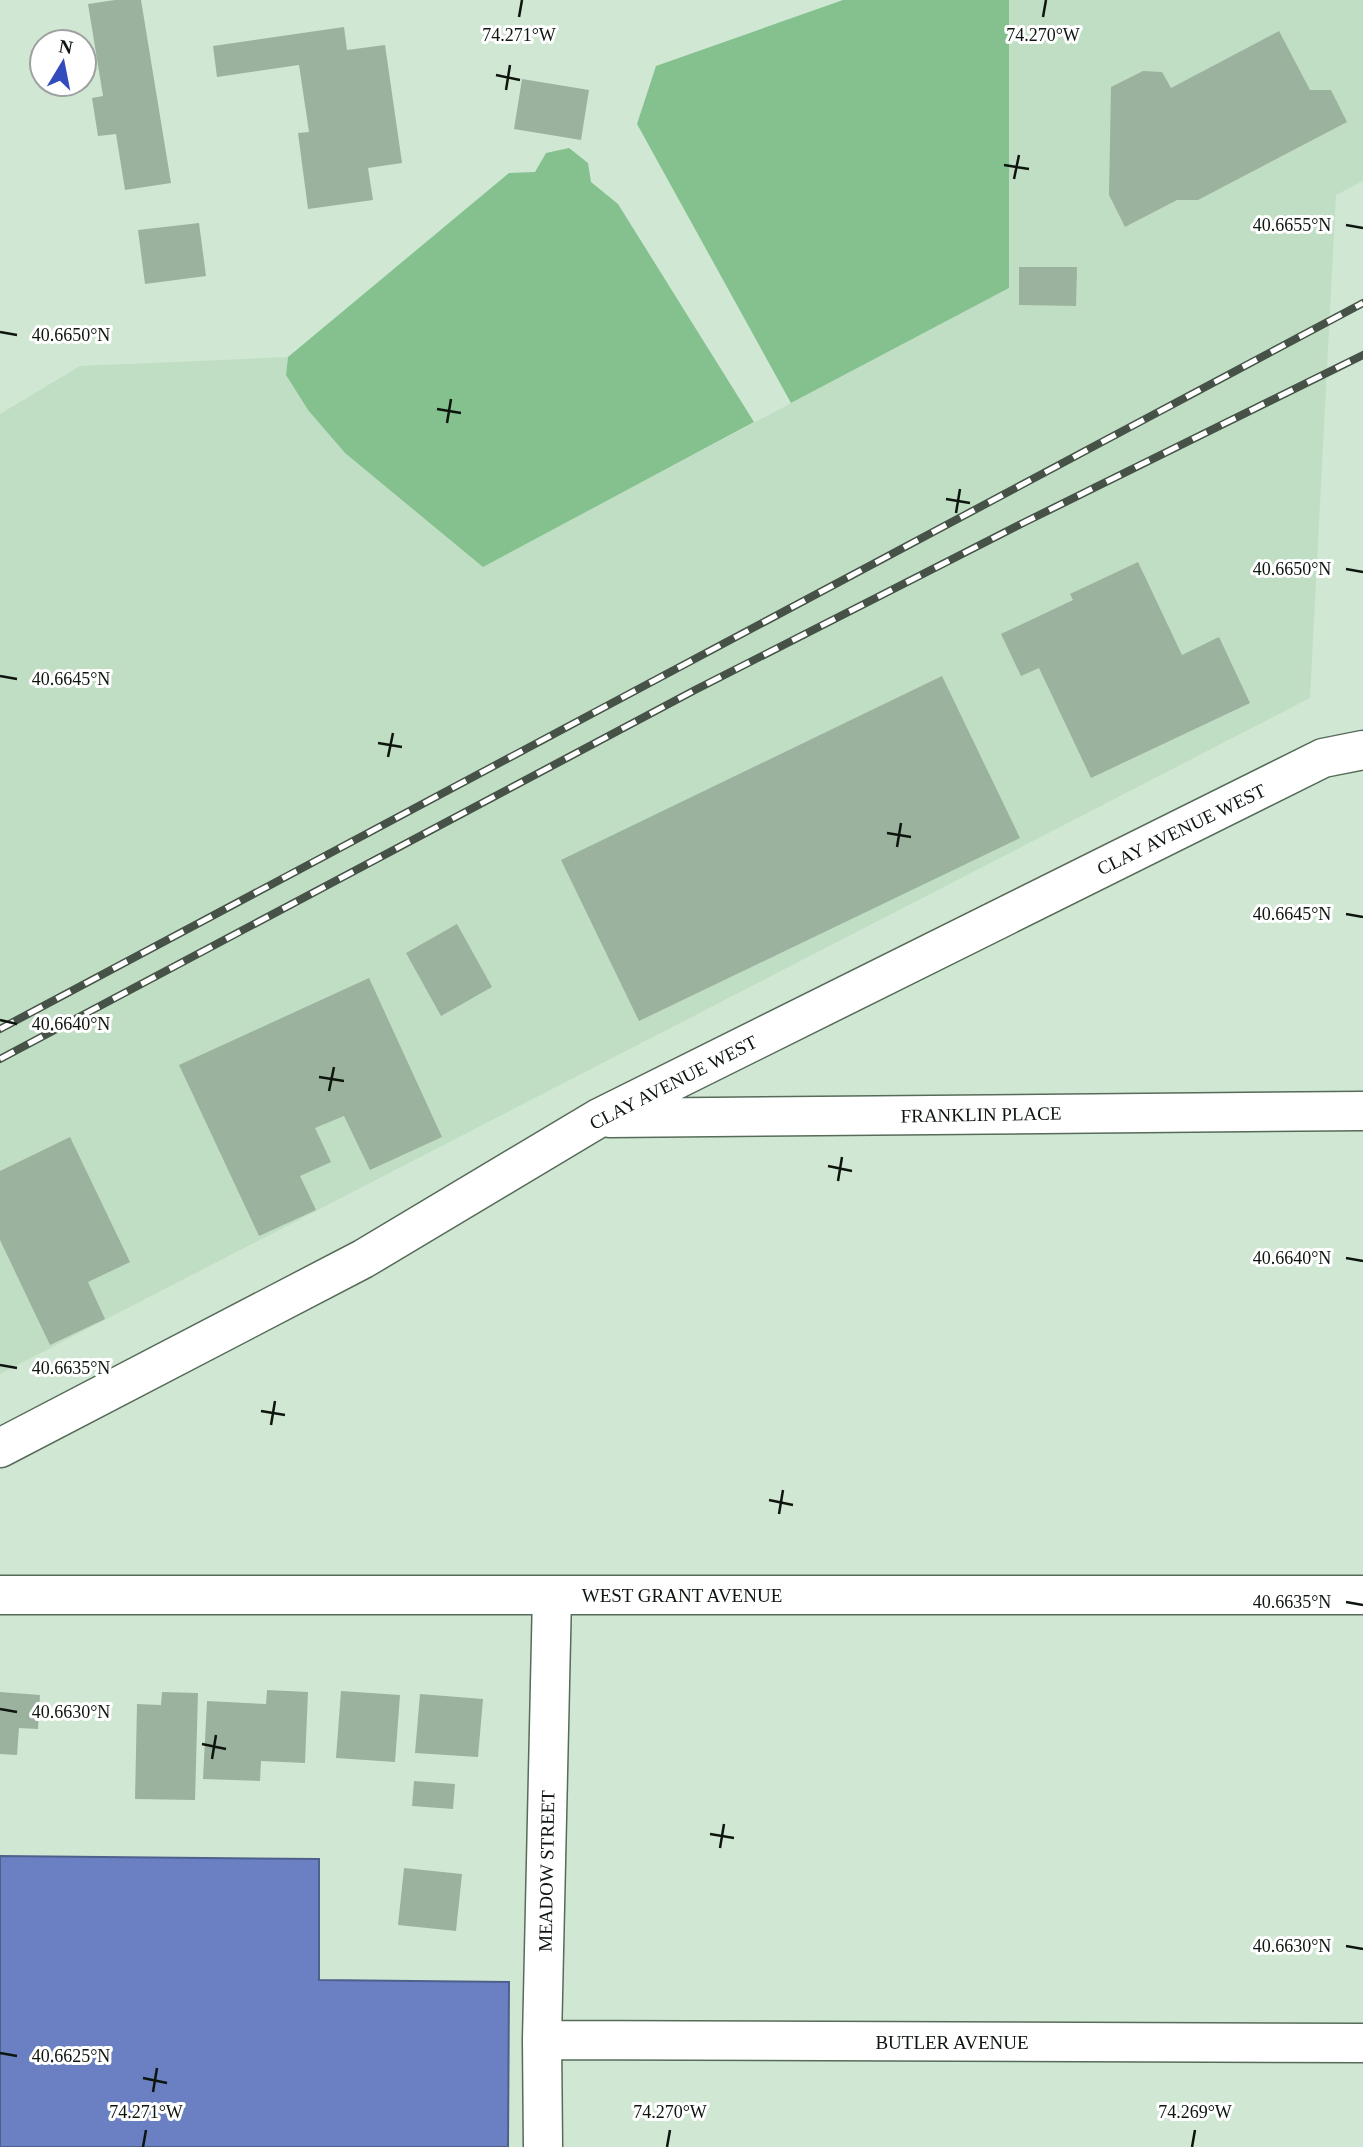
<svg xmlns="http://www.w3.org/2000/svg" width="1363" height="2147" viewBox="0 0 1363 2147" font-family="'Times New Roman',serif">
<rect width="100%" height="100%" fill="#d0e8d3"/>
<path fill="#c0dec4" d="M1009,0H1363V181L1336,195L1310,698L0,1374V414L80,366L288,357L286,375L308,410L345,453L483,566L1009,288Z"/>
<path fill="#84c18e" d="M843,0H1009V288L791,403L637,124L656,66Z
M569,148L588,163L591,182L618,204L754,422L483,567L345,453L308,410L286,375L288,357L509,173L535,172L546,153Z"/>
<path fill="#6a80c2" stroke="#4e608c" stroke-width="2" d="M0,1856L319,1859V1980L509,1982L508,2147H0Z"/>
<path fill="#9bb29e" d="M115,0H141L171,183L125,190L116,134L98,136L92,98L103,96L88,4Z
M344,27L347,50L385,45L402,163L368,168L373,200L308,209L298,133L309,132L299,65L217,77L213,46Z
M1279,31L1310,90H1331L1347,122L1198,200H1177L1125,227L1109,195L1111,87L1143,71L1162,72L1171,88Z
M522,79L589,90L581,140L514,129Z
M199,223L206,276L145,284L138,230Z
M1019,267H1077L1076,306L1019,305Z
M1138,562L1182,655L1219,637L1250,703L1091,778L1039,668L1021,676L1001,634L1073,600L1070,594Z
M942,676L1020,838L639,1021L561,860Z
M457,924L492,987L441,1016L406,953Z
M369,978L442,1137L370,1170L344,1116L315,1128L331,1162L300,1176L316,1210L259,1236L179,1065Z
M70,1137L130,1262L88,1282L105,1319L50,1345L0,1240V1171Z
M267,1690L308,1692L305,1763L261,1761L260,1781L203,1779L207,1701L266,1704Z
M341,1691L400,1695L395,1762L336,1758Z
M0,1692L40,1695L38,1729L19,1728L17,1755L0,1754Z
M162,1692L198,1693L195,1800L135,1799L137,1704L161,1705Z
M420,1694L483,1699L478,1757L415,1753Z
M414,1781L455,1784L453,1809L412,1806Z
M404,1868L462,1874L456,1931L398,1925Z"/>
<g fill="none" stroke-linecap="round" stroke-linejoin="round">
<g stroke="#566b59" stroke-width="41">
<path id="minor" d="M609,1118L1363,1111
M0,1448L363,1259L599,1118L1323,758L1363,750
M0,1595H1363
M542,2040L1363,2043
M543,2147L542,2040L552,1595"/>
</g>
<use href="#minor" stroke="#fff" stroke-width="38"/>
<g stroke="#465247" stroke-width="8">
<path id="rail" d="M0,1029L1363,303
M0,1059L695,690L1025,522L1363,355"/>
</g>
<use href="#rail" stroke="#fff" stroke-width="5" stroke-dasharray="16" stroke-linecap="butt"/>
</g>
<path fill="none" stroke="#0d150e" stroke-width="2.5" d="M519,17L522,0M1043,17L1046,0M496,75L520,80M506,90L510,65M1004,165L1029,169M1014,179L1019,155M1346,225L1363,228M0,332L17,335M437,409L461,413M447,423L451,399M946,499L970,503M956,513L960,489M1346,569L1363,572M0,676L17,679M378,743L402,747M388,757L393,733M887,833L911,837M897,847L901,823M1346,914L1363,917M0,1020L17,1024M319,1077L344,1081M329,1091L334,1067M828,1166L852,1171M838,1181L842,1157M1346,1258L1363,1261M0,1365L17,1368M261,1411L285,1415M271,1425L275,1401M769,1500L793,1505M779,1514L783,1490M1346,1602L1363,1605M0,1709L17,1712M202,1744L226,1749M212,1759L216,1735M710,1834L734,1838M720,1848L724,1824M1346,1946L1363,1949M0,2053L17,2056M143,2078L167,2083M153,2092L157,2068M143,2147L146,2130M667,2147L670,2130M1192,2147L1195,2130"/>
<g text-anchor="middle" stroke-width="6" stroke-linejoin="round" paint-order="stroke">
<g font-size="19" fill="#0d150e" stroke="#fff">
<text transform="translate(1181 829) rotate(-26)" y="7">CLAY AVENUE WEST</text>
<text transform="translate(673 1082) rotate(-27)" y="7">CLAY AVENUE WEST</text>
<text transform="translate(981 1114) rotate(-1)" y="7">FRANKLIN PLACE</text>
<text x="682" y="1602">WEST GRANT AVENUE</text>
<text transform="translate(546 1871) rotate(-89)" y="7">MEADOW STREET</text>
<text x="952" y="2049">BUTLER AVENUE</text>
</g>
</g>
<g font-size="18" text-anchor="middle" fill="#0d150e" stroke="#fff" stroke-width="6" stroke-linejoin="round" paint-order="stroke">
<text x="519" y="41">74.271°W</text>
<text x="1043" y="41">74.270°W</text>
<text x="1292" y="231">40.6655°N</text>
<text x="71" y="341">40.6650°N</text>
<text x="1292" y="575">40.6650°N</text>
<text x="71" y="685">40.6645°N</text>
<text x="1292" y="920">40.6645°N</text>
<text x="71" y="1030">40.6640°N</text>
<text x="1292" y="1264">40.6640°N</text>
<text x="71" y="1374">40.6635°N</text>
<text x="1292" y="1608">40.6635°N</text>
<text x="71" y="1718">40.6630°N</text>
<text x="1292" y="1952">40.6630°N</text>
<text x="71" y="2062">40.6625°N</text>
<text x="146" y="2118">74.271°W</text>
<text x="670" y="2118">74.270°W</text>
<text x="1195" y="2118">74.269°W</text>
</g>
<g transform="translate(63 63) rotate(10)"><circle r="33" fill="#ffffff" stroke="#9ea19f" stroke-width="2"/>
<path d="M0-5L12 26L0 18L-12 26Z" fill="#334bbc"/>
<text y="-10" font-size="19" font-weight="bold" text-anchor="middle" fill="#0d150e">N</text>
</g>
</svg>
